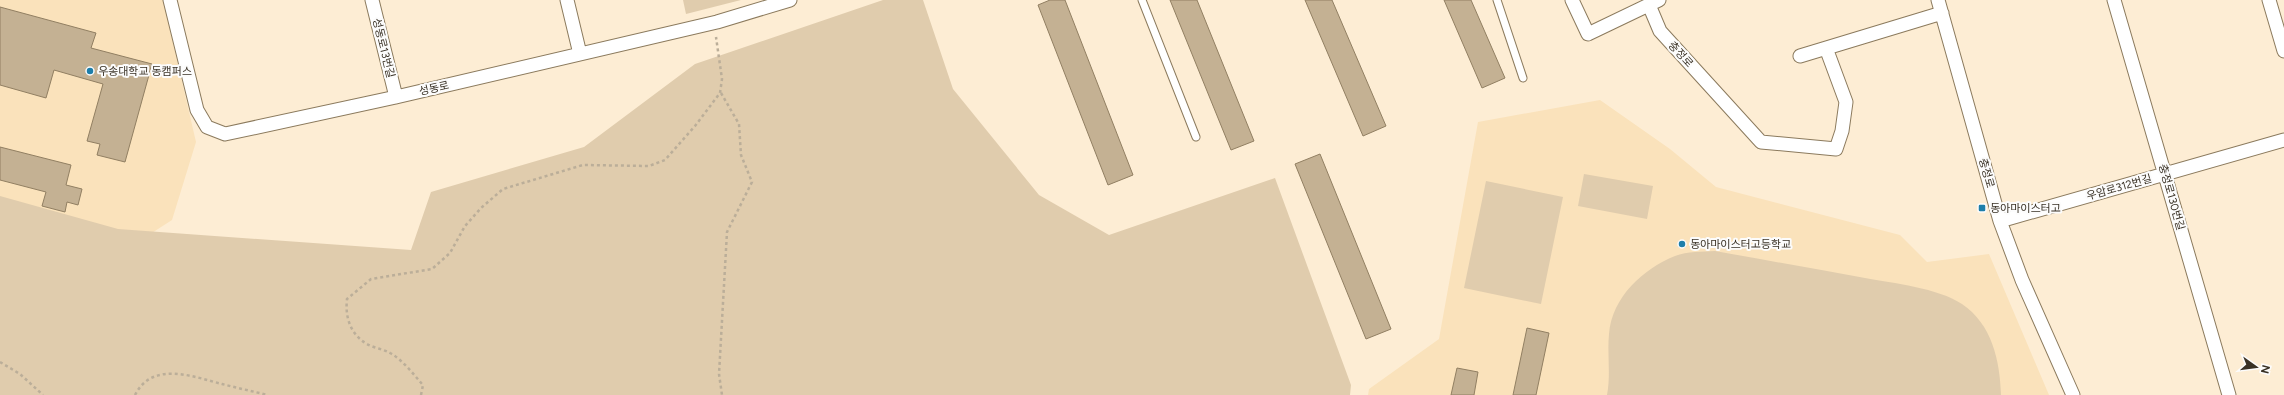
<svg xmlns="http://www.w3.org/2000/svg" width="2284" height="395" viewBox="0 0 2284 395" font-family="Figtree,'Noto Sans KR',sans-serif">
<rect width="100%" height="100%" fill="#fdedd4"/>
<path fill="#fae2bb" d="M0,0H163L196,142L172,220L130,247L0,211Z
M1600,100L1670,149L1716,187L1900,235L1927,262L1989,254L2049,395H1368L1369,389L1439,339L1478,122Z"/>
<path fill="#e0ccad" d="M683,0H741L686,14Z
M883,0H923L953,89L1039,195L1109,235L1275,178L1351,385L1350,395H0V196L118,229L411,250L431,192L584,147L695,64Z
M1584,174L1653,186L1647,219L1578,206Z
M1486,181L1563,197L1541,304L1464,288Z
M1715,251C1765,260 1815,269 1865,278C1893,283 1938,288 1962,304C1992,324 2000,361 2001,395H1607C1611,374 1607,355 1609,334C1612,297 1643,269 1675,256C1687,251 1703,252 1715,251Z"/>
<path fill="#c4b193" stroke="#917f62" d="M1050,0H1065L1133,175L1108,185L1038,5Z
M1170,0H1197L1254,141L1231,150Z
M1305,0H1332L1386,126L1363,136Z
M1444,0H1471L1505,78L1482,88Z
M0,7L96,33L91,48L152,64L125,162L97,155L100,144L87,141L103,84L54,70L46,98L0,85Z
M0,147L71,165L66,185L82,189L78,205L67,202L65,212L42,206L46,192L0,180Z
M1320,154L1391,329L1366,339L1295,164Z
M1527,328L1549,333L1536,395H1513Z
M1457,368L1478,372L1474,395H1451Z"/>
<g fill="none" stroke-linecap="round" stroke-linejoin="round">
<g stroke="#8b7a5d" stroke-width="9">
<path id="lane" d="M1142,0L1196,137
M1497,0L1523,78"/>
</g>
<g stroke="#8b7a5d" stroke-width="15">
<path id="street" d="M170,0L197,110L207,127L225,134L396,97L717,22L790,0
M372,0L396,97
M567,0L580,54
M1572,0L1588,34L1659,0
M1938,0L2000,221L2022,280L2073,395
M2114,0L2229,395
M2269,0L2284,51
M1649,5L1660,31L1761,142L1836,149L1842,131L1846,102L1826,48
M1800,56L1942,13
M2000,221L2284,140"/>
</g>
<path stroke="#bbae99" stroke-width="2.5" stroke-dasharray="3 3" stroke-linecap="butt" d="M721,93L739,124L741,155L752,182L727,232L719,374L722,395
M0,362L20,374L43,395
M135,395C153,360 194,377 222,384C237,388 252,391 267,395
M421,395L423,385C413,374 403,360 390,353C383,349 374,348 367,344C350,334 345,317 347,299L371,279L432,269L450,253L465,226L481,208L503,189L583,165L649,166L665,160L695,126L720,93L722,79L716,37"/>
<use href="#lane" stroke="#fff" stroke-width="7"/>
<use href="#street" stroke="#fff" stroke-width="13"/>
</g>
<g fill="#1d7eaa" stroke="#fcfcfc" stroke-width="1.5">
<circle cx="90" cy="71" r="4"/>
<rect x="1978" y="204" width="8" height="8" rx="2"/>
<circle cx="1682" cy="244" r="4"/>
</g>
<g text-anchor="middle" stroke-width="4" stroke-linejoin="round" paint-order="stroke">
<g font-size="11" fill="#393125" stroke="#fcfcfc">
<text transform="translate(384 48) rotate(76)" y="4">성동로13번길</text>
<text transform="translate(1681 54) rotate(48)" y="4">충정로</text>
<text transform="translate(434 88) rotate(-13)" y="4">성동로</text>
<text transform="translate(1987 173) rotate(74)" y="4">충정로</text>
<text transform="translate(2119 187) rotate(-16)" y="4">우암로312번길</text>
<text transform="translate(2172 197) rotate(74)" y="4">충정로130번길</text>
</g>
<g font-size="11" fill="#393125" stroke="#fcfcfc" text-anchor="start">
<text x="98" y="75">우송대학교 동캠퍼스</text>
<text x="1990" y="212">동아마이스터고</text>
<text x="1690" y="248">동아마이스터고등학교</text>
</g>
</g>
<g transform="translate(2256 367) rotate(104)" stroke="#fcfcfc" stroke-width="3" paint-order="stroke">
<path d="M0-3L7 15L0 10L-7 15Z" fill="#393125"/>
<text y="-6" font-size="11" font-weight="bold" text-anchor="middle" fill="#393125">N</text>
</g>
</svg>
